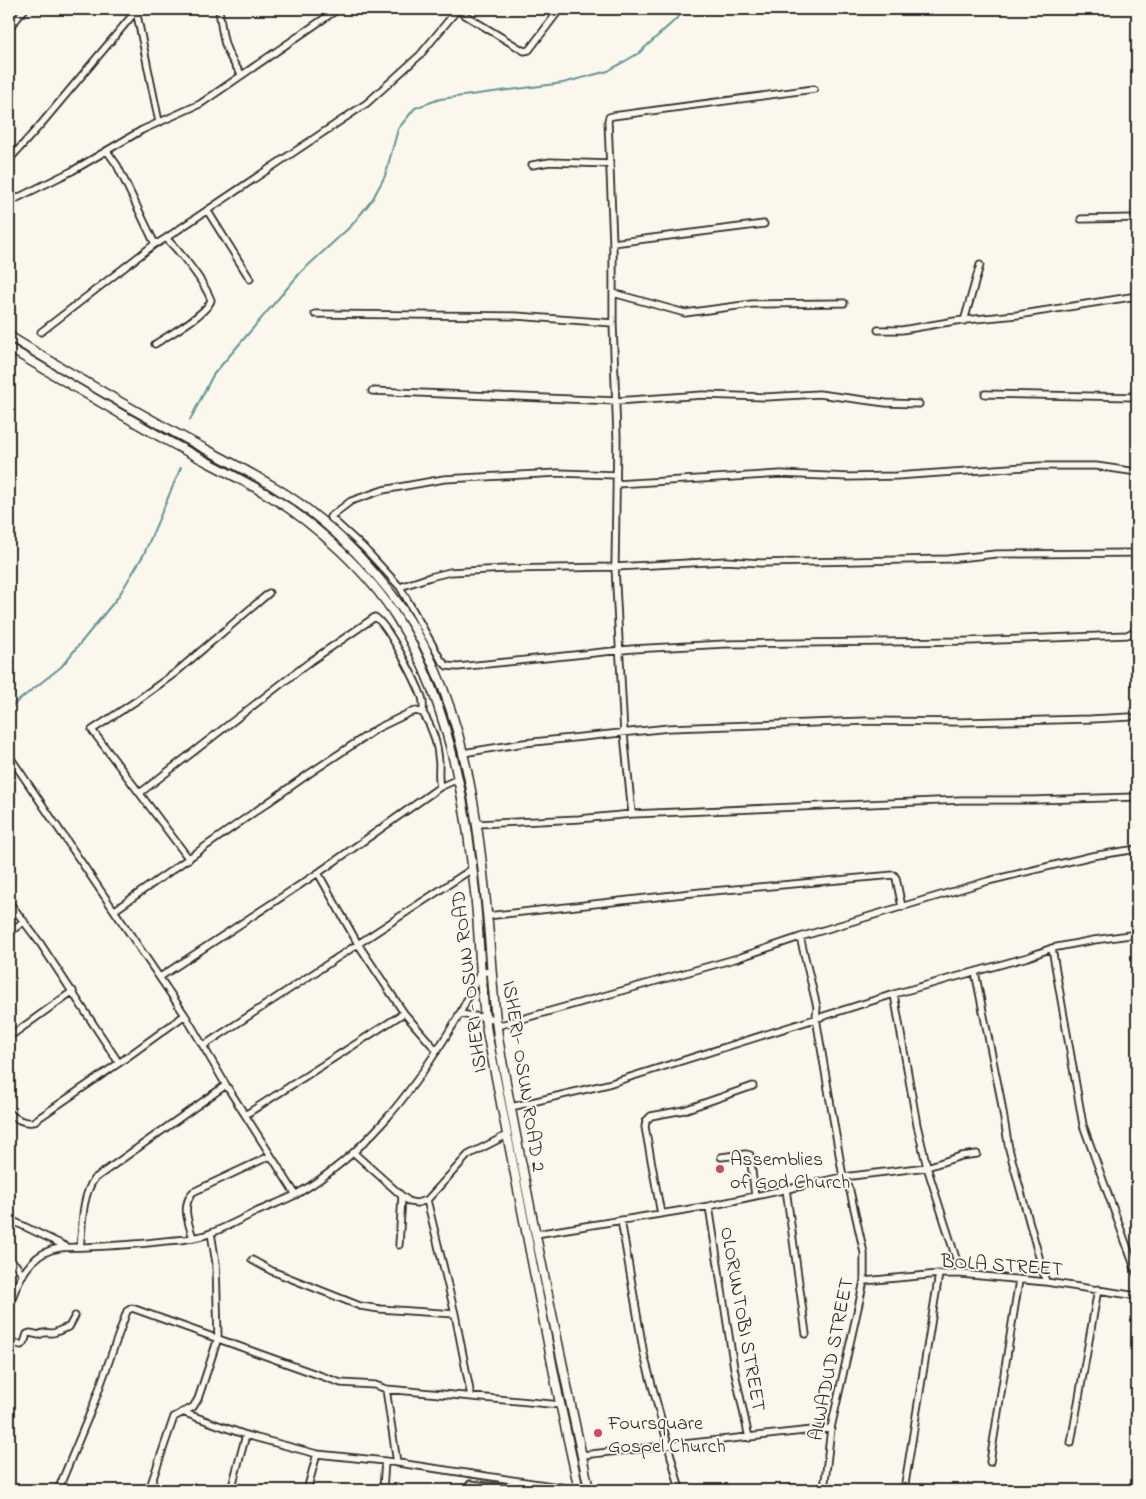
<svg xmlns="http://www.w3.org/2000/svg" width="1146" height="1499" viewBox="0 0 1146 1499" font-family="'Indie Flower',sans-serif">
<rect width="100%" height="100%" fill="#fbf7ec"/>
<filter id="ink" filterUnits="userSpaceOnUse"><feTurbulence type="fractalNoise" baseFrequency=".02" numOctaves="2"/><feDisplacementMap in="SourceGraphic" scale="10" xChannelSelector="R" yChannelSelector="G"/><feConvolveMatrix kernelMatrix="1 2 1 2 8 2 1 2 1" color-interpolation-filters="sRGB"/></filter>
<g filter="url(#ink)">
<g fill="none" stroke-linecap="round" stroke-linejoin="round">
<path stroke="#639598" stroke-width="2" d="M190,420L213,375L301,272L351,226L372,200L385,176L398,129L415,108L440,99L563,83L608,71L639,53L687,9
M9,708L61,667L118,597L144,554L181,467"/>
<g stroke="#2b2b2b" stroke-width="9">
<path id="minor" d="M219,9C223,39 223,50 242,75
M455,9L524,51L529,50L560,9
M136,10L159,122
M9,28L25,9
M107,151L117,165L154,242L158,243L166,238C180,252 204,281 211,300C207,314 169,335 155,344
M9,160L42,123L136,11
M532,165L550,162L610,164
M9,202L72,171L142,130L200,104L338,9
M207,210L250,279
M1081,219L1137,218
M166,238L367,103L420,55L458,9
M613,243L764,224
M613,293L685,313L752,304L844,303
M315,314L516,316L613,323
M964,321L980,265
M878,330H902L955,321L1017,315L1137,296
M41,332L156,243
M372,391L616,401L703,395L766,397L819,394L886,403L919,404
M985,394L1137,397
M616,475L558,473L444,479L383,490L351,501L330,517L364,548L400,587L441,660L447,666L458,667L632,649L725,644L968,641L1127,635L1137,630V626
M616,484L781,474L848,477L896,476L1040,466H1096L1137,472
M400,587L430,577L450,572L505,569L615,567L726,561L761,563L948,559L996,554L1137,553
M463,753L524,743L669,728L866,721L962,722L1091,719L1130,717
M10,757L185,1015L226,1085L94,1179C81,1199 83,1224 80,1247
M140,793L311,661L375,617C388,625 416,681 422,697C424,703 423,707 423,713
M632,814L624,734L615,567L617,438L613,323V243L608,121L609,117L613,116L814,89
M478,824L579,819L632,814L961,800H1033L1136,797
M189,859L92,730L139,699L175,673L269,593
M318,873L358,944L404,1013L437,1051
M9,902L40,943L119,1063
M115,910L310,773L378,728L409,713L416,711L423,713C432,727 438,746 439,763C439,772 438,779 440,787
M487,916L701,892L894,875L896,878L902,907
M9,933L24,921
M800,937L817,1007L816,1018L843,1177L850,1191L864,1253V1281L831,1428L824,1490
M1052,948L1083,1125L1137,1274
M975,972L1000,1095L1009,1149L1046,1282
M160,977L318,873L440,787L458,779
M894,994L917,1125L927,1167L961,1274
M459,1014L496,1019
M497,1026L738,958L800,937L988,881L1092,856L1137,849
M9,1037L73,991
M203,1046L472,869
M226,1085L296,1195
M511,1107L608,1084L894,994L1028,957L1052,948L1094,940L1137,934
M9,1113C17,1119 22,1123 33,1122L119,1063L185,1015
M245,1115L404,1013
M354,1153L402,1196L410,1202L417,1203L427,1200L468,1155L507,1135
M721,1157L746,1154L750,1155L755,1196
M786,1189L806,1334
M427,1200L455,1314L471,1396
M709,1206L734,1368L749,1438
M661,1214L645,1127L646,1121L651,1116L684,1110L753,1086
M9,1219L65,1246
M621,1220L644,1355L680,1490
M536,1234L709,1206L843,1177L927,1167L961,1156L977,1154
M193,1238C188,1221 181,1206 193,1192L270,1156
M399,1245L402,1196
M9,1260L16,1265L23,1275
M252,1260L272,1271L360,1306L380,1309L455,1314
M864,1281L939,1274H961L1046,1282L1137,1296
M9,1313C12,1292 24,1264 44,1253C57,1246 70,1248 84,1247C108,1246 132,1245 156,1242C174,1240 194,1240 211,1233C227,1227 241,1219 256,1212C269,1206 284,1201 297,1194C364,1155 410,1095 450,1030C462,1013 470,992 480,973L491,971
M9,1342L21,1345L24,1343L27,1334L30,1333L39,1335C45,1330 50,1335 56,1332C61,1330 64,1328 69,1327L75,1316
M386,1389L397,1463
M182,1412L246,1435L317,1454L385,1461L579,1490
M1071,1443L1098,1289
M582,1455L831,1428
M990,1462L1019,1280
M470,1484L520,1490
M58,1490L93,1406L127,1311L132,1308L341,1383L375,1385L386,1389L561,1405
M149,1490L174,1417L193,1407L198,1399L218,1338L216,1263L211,1233
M231,1490L246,1435
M307,1490L317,1454
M383,1490L385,1461
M787,1490L790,1488L807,1490
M904,1490L939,1274"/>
</g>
<g stroke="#2b2b2b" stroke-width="11">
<path id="secondary" d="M9,336C63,369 117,401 172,431C206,450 242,467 276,488C314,511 347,541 376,575C458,668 476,794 487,913C492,964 493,1016 503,1066C522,1171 544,1276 566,1381C573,1417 582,1454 589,1490
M9,348C61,379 113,410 166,440C200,459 236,476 270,496C316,524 369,573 397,618C428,667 446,723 458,779C468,823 473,869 477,914C480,954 481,993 487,1032L558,1394L579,1490"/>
</g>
<use href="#minor" stroke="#fbf7ec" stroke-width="5.5"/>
<use href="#secondary" stroke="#fbf7ec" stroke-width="8"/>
</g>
</g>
<g fill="#d1495b" stroke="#fbf7ec" stroke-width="2">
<circle cx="720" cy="1169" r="5"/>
<circle cx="598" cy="1433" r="5"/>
</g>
<g text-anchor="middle" stroke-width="4" stroke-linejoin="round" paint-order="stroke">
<g font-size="20" fill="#2b2b2b" stroke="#fbf7ec">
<text transform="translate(468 982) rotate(-97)" y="7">ISHERI - OSUN ROAD</text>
<text transform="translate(525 1076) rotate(81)" y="7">ISHERI- OSUN ROAD 2</text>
<text transform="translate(1002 1264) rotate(4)" y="7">BOLA STREET</text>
<text transform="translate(744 1319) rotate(80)" y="7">OLORUNTOBI STREET</text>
<text transform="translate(830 1359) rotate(-79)" y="7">ALWADUD STREET</text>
</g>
<g font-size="20" fill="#2b2b2b" stroke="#fbf7ec" text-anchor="start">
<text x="730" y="1165">Assemblies<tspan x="730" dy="23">of God Church</tspan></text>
<text x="608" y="1429">Foursquare<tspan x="608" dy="23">Gospel Church</tspan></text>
</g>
</g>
<rect width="1146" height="1499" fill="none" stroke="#fbf7ec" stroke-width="30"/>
<rect x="15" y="15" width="1116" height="1469" fill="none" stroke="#2b2b2b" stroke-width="2" filter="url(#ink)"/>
</svg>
